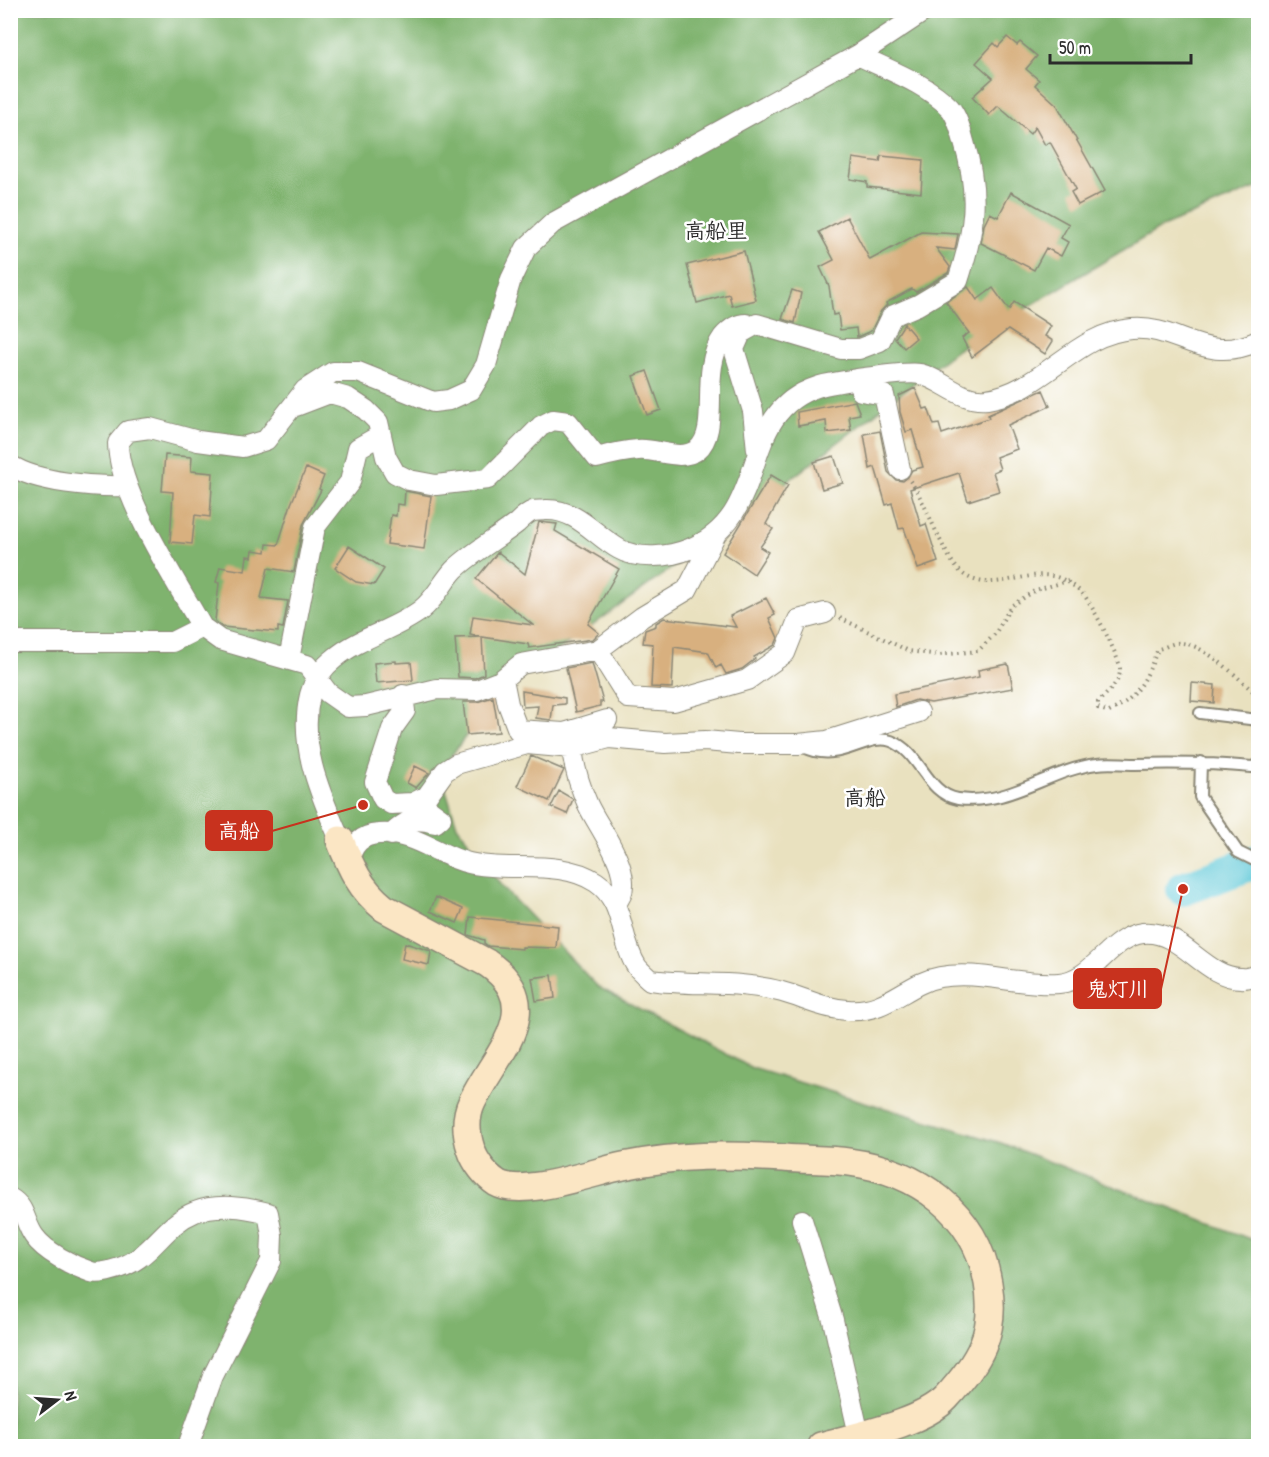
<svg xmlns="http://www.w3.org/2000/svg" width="1269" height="1457" viewBox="0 0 1269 1457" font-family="'Patrick Hand','Klee One',sans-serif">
<rect width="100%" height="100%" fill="#fff"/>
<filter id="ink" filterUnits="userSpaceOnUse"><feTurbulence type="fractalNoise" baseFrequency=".0167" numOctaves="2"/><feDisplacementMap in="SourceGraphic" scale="12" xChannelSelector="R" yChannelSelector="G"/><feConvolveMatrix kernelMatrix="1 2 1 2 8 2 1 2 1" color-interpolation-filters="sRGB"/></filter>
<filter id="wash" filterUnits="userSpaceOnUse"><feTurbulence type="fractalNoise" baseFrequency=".008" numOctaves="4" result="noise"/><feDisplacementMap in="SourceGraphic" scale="24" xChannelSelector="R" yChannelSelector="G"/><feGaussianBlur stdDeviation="1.35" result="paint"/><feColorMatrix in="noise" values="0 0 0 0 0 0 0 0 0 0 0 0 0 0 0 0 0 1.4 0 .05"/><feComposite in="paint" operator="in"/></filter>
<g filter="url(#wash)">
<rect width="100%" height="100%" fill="#e9e1bf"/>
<path fill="#7fb36e" stroke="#556f4c" stroke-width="1.5" d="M10,11H1258V187L1162,227L958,349L729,527L496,695L440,771L457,826L502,887L598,987L752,1068L1001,1143L1258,1242V1446H11Z"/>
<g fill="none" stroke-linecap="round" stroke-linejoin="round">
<path stroke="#5dc8d7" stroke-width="34" d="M1183,889L1258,861"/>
</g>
<g id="blocks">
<path fill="#d8b07f" d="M1007,37L1017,45L1020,42L1037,56L1026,69L1039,80L1035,85L1057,105L1105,191L1078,205L1071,192L1076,189L1050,142L1045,145L1035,127L1030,134L998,106L989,115L972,97L993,78L976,63L994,43L998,47Z
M881,156L923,160L921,193L867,187V182L850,179L853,158L880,162Z
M1011,192L1069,224L1061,238L1068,242L1061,256L1046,248L1034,270L981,243L984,225L990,213L998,217Z
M847,217L870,260L921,232L958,234L955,250L936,248L950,267L948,273L916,292L912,289L886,303L887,305L881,311L871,331L857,337L856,328L840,330L838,314L833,315L829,286L820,267L834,260L819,232Z
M744,251L756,300L732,306L729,294L697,303L687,265Z
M968,287L977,300L993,288L1009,310L1014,302L1051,326L1045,336L1053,341L1045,354L1008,330L972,357L962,338L969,333L946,302Z
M792,290L801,293L795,323L782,319Z
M904,324L916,338L904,348L895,338Z
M647,371L661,410L647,415L633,376Z
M915,388L924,409L928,408L934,425L939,424L942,434L989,418L988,415L1043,390L1050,406L1008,425L1017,449L996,457L1000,469L993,472L999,491L968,501L959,473L910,489L921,526L926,524L938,562L918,569L904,528L899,529L892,503L886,505L875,467L870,469L864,434L880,431L888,472L896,480L903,481L908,477L912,470L923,467L912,430L906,432L900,412L899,396Z
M855,401L860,414L849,416L851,430L827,433L826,421L798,426L797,412Z
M165,455L192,457L191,471L213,473L210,517L195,515L192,544L170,542L173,492L162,491Z
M834,456L843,483L822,489L814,462Z
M306,468L324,476L319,489L321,490L303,525L294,572L268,568L261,598L288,601L283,628L278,627V632L222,627L215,621L219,583L216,582L220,567L245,571L247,556L252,557L253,550L266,552L267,544L278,545L291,504Z
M771,475L788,485L766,524L773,529L760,547L768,552L754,574L723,553Z
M405,491L431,496L424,549L387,544L391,515L396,516L397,504L404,505Z
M539,522L557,524L555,531L619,569L588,624L599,633L593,639L529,648L528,644L482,637L484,674L475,678L458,677L455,638L481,637L470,635L473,616L533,625L476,579L498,552L525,574Z
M349,546L384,569L374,585L356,582L335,568Z
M766,598L775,615L769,618L778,638L775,645L754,657L755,659L742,669L726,674L721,665L716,668L708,652L674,647L672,688L651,687L653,644L643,643L645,630L656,626V623L664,618L736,627L730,616Z
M396,661V663L411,662L413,680L376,683L374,663Z
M592,663L603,702H600V706L576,712L566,668Z
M1008,664L1013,688L931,703L916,700L896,707L894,694L979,677L978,670Z
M1192,683L1215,685L1214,703L1191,701Z
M522,691L565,698V704L553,705L551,720L536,718L538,706L523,707Z
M493,697L499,732L467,735L463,702H477Z
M531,756L564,770L549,801L517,786Z
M415,766L429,773L416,788L407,783Z
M559,791L573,799L567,814L551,807Z
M436,897L463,909L457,923L430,911Z
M470,917L558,926L556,948L522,947V949L488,946L484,943V940L468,935Z
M405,943L431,951L429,965L402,959Z
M552,975L555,998L536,1001L532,978Z"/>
</g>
</g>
<g filter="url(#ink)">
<use href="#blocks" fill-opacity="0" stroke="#8a8675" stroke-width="1.5"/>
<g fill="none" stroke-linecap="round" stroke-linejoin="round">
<g stroke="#8a8675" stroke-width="14">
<path id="lane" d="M1200,713L1258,720
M804,747C840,765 866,732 891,741C921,752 926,794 958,799C1010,806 1048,770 1097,764C1109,762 1122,764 1134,764C1175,763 1210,763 1252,767L1258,765
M1201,762L1200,797L1238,852L1258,862"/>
</g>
<g stroke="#8a8675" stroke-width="22">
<path id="street" d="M860,380L861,391L884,395L900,469
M296,406L330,393L348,398L366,410L378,422L386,457L395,473L409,480L436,485L488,479L541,426L553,420L568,422L597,458C611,454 624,451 638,450C656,448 680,462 697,450C722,430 698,371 723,337C729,330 737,324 746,324
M757,450L753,411L734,349L741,333L757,324L841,349H859L880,341L892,316L918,305L958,281C975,229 980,195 964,142C961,131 957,116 950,108C926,83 888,70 858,55
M10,465C37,483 95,487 126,486
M716,534L687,590L642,617L598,650L521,664L500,681L477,690L437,689L366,706L348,707L328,693L307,665L220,640L202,627C176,581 118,493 118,443L128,431L150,428L198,441L243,447L266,440L305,390L333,372H358L433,402L449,400L471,390L486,365L511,279L526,248L553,223L858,55L926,10
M10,642H172L202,627
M598,650L628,698L674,701L747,680L785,653L798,620L825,613
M289,659L315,527L350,482L358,448L379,436
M503,679L508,704L518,730L564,733L607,720
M403,695L405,711L392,729L375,782L383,799L391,804L413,803L427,796L445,771L456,764L527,744L572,748L609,738L665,743L705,741L739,744H798L827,741L919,712
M572,748C574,767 580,787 588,805C600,831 640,879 615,904
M391,835C406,820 414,817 435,823L441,818L418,801
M340,840C321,795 298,746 310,695C314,681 323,667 335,658C360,637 395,630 421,610C436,598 442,583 454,570C470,554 498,538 517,523C521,519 527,513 533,511C537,510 541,511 546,510C577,509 594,535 619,549C638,560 670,557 689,549C774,516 734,414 817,387C832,382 906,371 920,374C944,380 960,402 987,399C1043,391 1075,333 1132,329C1178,325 1204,366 1258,341
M348,862C353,845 360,835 379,834C414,831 438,856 469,863C510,873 559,858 596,882C626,902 619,940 637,967C641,972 646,976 650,980C693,986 740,980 782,992C804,998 824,1009 848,1010C888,1013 906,983 940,977C979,970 1020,986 1059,983C1093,981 1109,937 1143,933C1181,929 1204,978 1241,978C1246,979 1253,976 1258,975
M10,1198C26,1207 24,1222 34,1236C45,1252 73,1266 91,1272C97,1274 104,1272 109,1271C152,1262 160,1226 195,1212C216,1203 246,1207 268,1213L272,1235L271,1261L213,1376L188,1446
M802,1220L833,1320L859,1435"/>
</g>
<g stroke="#8a8675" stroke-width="30">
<path id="secondary" d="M340,840C351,868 360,889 384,908L487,963C551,1007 494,1055 472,1102C465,1117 466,1134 471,1149C475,1162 486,1176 497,1183C523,1198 593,1172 623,1166C682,1154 725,1155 784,1158C805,1160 828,1159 849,1162C917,1171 976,1212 988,1283C997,1333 979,1362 946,1398C921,1424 856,1436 821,1446"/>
</g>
<path stroke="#8a8675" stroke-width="4" stroke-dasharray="1.5 4.5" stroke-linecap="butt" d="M910,481C929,505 943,562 966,576C992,592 1024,571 1052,576C1064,578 1075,586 1083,594C1091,602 1119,657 1120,668C1121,682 1107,693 1098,702V708L1109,712C1140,696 1145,680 1158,649C1164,648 1170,644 1176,643C1202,640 1240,680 1258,696
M840,618L909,651L939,655L978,651L995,634L1011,606L1036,590L1068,581"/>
<use href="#lane" stroke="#fff" stroke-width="10"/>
<use href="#street" stroke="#fff" stroke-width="20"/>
<use href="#secondary" stroke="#fbe6c4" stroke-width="27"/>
</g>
</g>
<g text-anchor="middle" stroke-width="5" stroke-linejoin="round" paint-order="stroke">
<g font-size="21" font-weight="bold" fill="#2b2b2b" stroke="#fff">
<text x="716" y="238">高船里</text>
<text x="865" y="805">高船</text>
</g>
</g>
<path fill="none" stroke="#c8321e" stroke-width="2" d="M363 805L272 831M1183 889L1161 989"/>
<g fill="#c8321e" stroke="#fff" stroke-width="2">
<circle cx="363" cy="805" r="6"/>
<circle cx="1183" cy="889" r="6"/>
</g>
<g fill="#c8321e" stroke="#c8321e" stroke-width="2">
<rect x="206" y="811" width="66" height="39" rx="6"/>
<rect x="1074" y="969" width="87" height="39" rx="6"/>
</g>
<g font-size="21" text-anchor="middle" font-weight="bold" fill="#fff">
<text x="239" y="838">高船</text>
<text x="1118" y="996">鬼灯川</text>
</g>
<rect width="1269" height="1457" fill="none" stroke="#fff" stroke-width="36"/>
<g transform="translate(57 1400) rotate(73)" stroke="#ffffff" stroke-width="4.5" paint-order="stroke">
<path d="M0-4.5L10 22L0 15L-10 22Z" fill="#2b2b2b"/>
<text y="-9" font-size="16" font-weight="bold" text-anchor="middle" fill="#2b2b2b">N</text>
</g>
<path d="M1050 54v9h141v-9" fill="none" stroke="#2b2b2b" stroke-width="3"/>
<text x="1059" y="54" font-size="18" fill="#2b2b2b" stroke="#ffffff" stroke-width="4.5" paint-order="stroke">50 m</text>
</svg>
